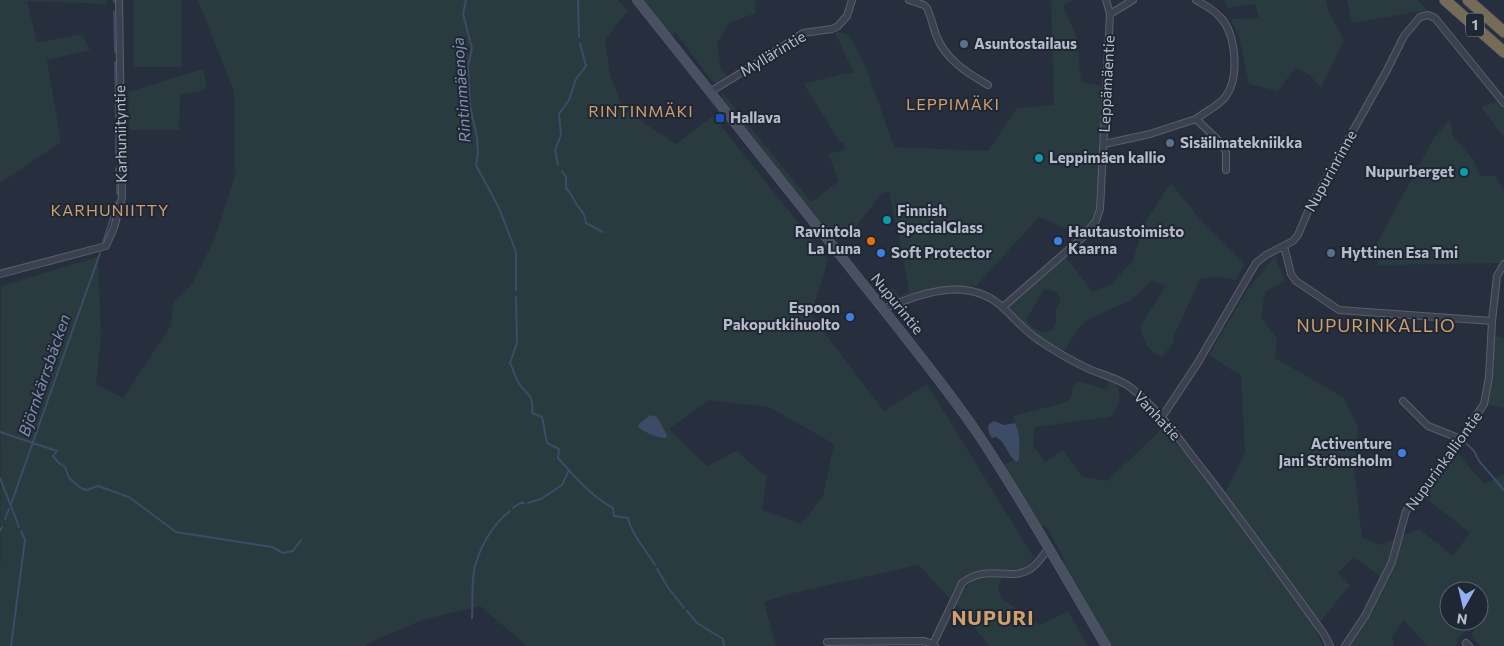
<svg xmlns="http://www.w3.org/2000/svg" width="1504" height="646" viewBox="0 0 1504 646" font-family="Commissioner,sans-serif">
<rect width="100%" height="100%" fill="#272f3e"/>
<path fill="#293b3f" fill-rule="evenodd" d="M0,0H108L106,4L27,1L37,43L82,34L90,50L47,60L61,142L0,183Z
M133,0H181V67H133Z
M198,0H618L628,11L605,40L610,75L623,109L676,144L713,116L828,260L811,315L884,411L927,384L1034,558C1031,561 1028,565 1025,566C1008,577 979,559 959,581C955,585 952,593 950,599L919,565L789,594L764,602L776,646H527L480,606L422,620L366,644L367,646H0L1,286L98,257L101,336L96,384L123,398L171,326L173,303L191,286L215,238L235,176L234,91ZM709,400L769,407L834,444L823,497L801,524L762,510L767,477L736,451L707,466L669,429Z
M642,0H755L756,13L729,23L717,44L721,69L728,78L717,84L712,81L676,33L670,36Z
M1051,0H1073L1063,6L1077,38L1081,82L1103,86L1096,210L1091,222L1079,234L1039,217L976,286C955,285 931,288 911,295C905,297 898,303 892,302C888,301 881,293 878,289H893L900,296L909,292C904,258 896,226 889,192L882,193L853,230L839,239L836,236L833,237L778,171L723,98L721,91L811,202L839,181L828,154L845,150L843,142L839,141L836,136L804,84L843,74L854,73L835,33C843,33 848,33 852,40L867,70L894,147L988,151L1017,108L1054,105Z
M1224,0H1326L1329,13L1344,40L1321,88L1309,74L1295,68L1278,91L1249,84L1239,36L1231,19L1259,18L1255,4L1227,8Z
M1347,0H1418L1427,10L1352,23Z
M203,69L207,88L202,90V91L180,95L179,130H130L128,92Z
M1504,99V137L1481,107Z
M1450,120L1453,136L1473,159L1480,176H1495L1504,190V263L1378,265L1377,243L1435,136Z
M1171,183L1197,216L1245,264L1235,280L1218,277L1200,279L1173,338L1174,343L1162,356C1148,353 1143,340 1140,327L1166,286L1152,281L1131,300L1091,318L1080,326L1064,351C1044,340 1020,328 1008,308L1009,304L1065,256L1093,292L1110,285L1133,261L1144,224ZM1047,289L1056,292L1061,299L1055,311L1057,321C1055,324 1053,330 1050,331C1042,335 1029,326 1026,320L1043,291Z
M1275,256L1285,281L1265,292L1261,318L1277,338L1275,358L1343,397L1358,427L1354,467L1362,538L1380,545L1419,529L1453,556L1470,533L1421,494L1454,449L1484,484L1504,474V646H1480L1471,634L1474,631L1470,627L1457,639L1456,646H1427L1404,620L1392,637L1394,646H1345L1384,579L1354,557L1338,573L1350,585L1315,628L1323,646H1110L1063,562L1064,559L1046,526H1041L1003,465L1013,460L1017,461L1016,426L1013,416L1067,402L1072,395L1073,386L1079,381L1104,389L1108,386V383L1115,382C1123,396 1120,407 1109,417L1035,427L1033,446L1045,462L1063,450L1082,477L1107,481L1162,429L1194,462L1222,499L1245,452L1241,376L1209,355L1246,292ZM1449,591H1479V621H1449Z
M1491,334L1504,338V408L1484,404Z
M986,575L1002,576L998,588L1001,598L1040,625L1068,611L1088,646H989L956,604C963,590 969,579 986,575Z"/>
<path fill="#3d4b66" d="M650,415L657,417L667,435L666,438C658,438 645,433 638,427L639,424Z
M994,421L1004,425L1015,423C1021,435 1019,446 1019,459L1017,462C1006,455 1007,443 996,437L992,438C989,433 987,430 989,424Z"/>
<g fill="none" stroke-linecap="round" stroke-linejoin="round">
<path stroke="#3d4b66" stroke-width="2" d="M114,0V2
M466,0L463,14L472,48L468,67L470,106L477,137L478,153L476,165L499,208L516,252V290
M578,0L579,37
M114,12L115,52
M115,62L116,117
M116,157V127
M558,165L555,150L561,135L559,114L569,100L576,79L586,66L580,44
M116,168V175
M562,171L566,177V188C572,194 573,199 577,205C582,212 585,214 586,223L603,232
M117,185V194
M103,242L116,202
M516,297L517,343L510,363C513,369 515,376 518,382C526,396 534,392 532,413L542,417L547,443L559,449L558,458C574,476 592,497 613,508L614,516L628,518C632,535 646,550 655,565
M0,432L57,451L53,456L59,463L65,467L69,478L81,488L87,490L98,486L129,497L176,532L272,547L283,553L293,551L301,540
M1465,442L1474,451L1479,461L1504,490
M0,478L19,527
M528,503L541,499L562,485L569,470
M11,504L100,253
M513,508L520,503H524
M5,519L9,509
M0,531L2,527
M657,569L669,589L684,608
M687,611L697,623L723,639L724,646
M472,618C473,603 471,575 476,563C482,543 494,523 510,511
M11,646L25,540L21,531"/>
<g stroke="#595f6c" stroke-width="8">
<path id="minor" d="M909,0L924,5L927,8C931,17 933,26 936,35C945,59 967,73 988,85
M1110,14L1133,0
M710,92L762,60L803,33L832,29L838,26L847,16L852,0
M1196,119C1205,112 1220,105 1226,96C1240,77 1236,32 1219,16C1213,9 1204,5 1196,0
M1104,144L1150,134L1196,119L1222,144L1226,152V170
M1284,246L1291,274L1296,281L1339,310L1492,321
M0,274L106,246L114,228L122,197L119,0
M1003,307L1083,237L1096,221L1100,209L1110,14L1106,0
M883,309C920,294 965,276 1000,305C1014,317 1024,331 1040,341C1055,351 1072,361 1089,369C1102,375 1118,378 1130,387C1161,411 1183,445 1207,475C1247,528 1285,580 1324,634L1330,646
M1403,401L1428,426L1461,439
M1162,417L1197,364L1256,263L1266,255L1293,241L1298,235L1309,209L1386,72L1404,36L1420,17L1428,15L1435,18L1504,103
M827,642L924,641L933,644L935,646
M1466,643L1469,646
M932,646L962,583C986,563 1012,582 1030,569C1038,564 1043,555 1049,548
M1345,646L1365,616L1392,562L1406,511L1439,472L1484,404L1489,377L1492,321L1497,276L1504,264"/>
</g>
<g stroke="#595f6c" stroke-width="10">
<path id="secondary" d="M637,0L891,319C921,357 951,394 978,434C1024,503 1064,575 1106,646"/>
</g>
<g stroke="#464c59" stroke-width="12">
<path id="motorway" d="M1445,0L1504,52
M1468,0L1504,32"/>
</g>
<use href="#minor" stroke="#3b414e" stroke-width="6"/>
<use href="#secondary" stroke="#495061" stroke-width="9"/>
<use href="#motorway" stroke="#746b58" stroke-width="11"/>
</g>
<g fill="#5c6f8a" stroke="#1f2634" stroke-width="2">
<circle cx="964" cy="44" r="5"/>
<circle cx="1170" cy="143" r="5"/>
<circle cx="1331" cy="253" r="5"/>
</g>
<rect fill="#1a4fb4" stroke="#1f2634" stroke-width="2" x="715" y="113" width="10" height="10" rx="2.5"/>
<g fill="#0f9aa8" stroke="#1f2634" stroke-width="2">
<circle cx="1039" cy="158" r="5"/>
<circle cx="1464" cy="172" r="5"/>
<circle cx="887" cy="220" r="5"/>
</g>
<circle fill="#e8710a" stroke="#1f2634" stroke-width="2" cx="871" cy="241" r="5"/>
<g fill="#3f7fe0" stroke="#1f2634" stroke-width="2">
<circle cx="1058" cy="241" r="5"/>
<circle cx="881" cy="253" r="5"/>
<circle cx="850" cy="317" r="5"/>
<circle cx="1402" cy="453" r="5"/>
</g>
<g text-anchor="middle" stroke-width="4" stroke-linejoin="round" paint-order="stroke">
<rect fill="#1f2634" stroke="#898f9c" stroke-width="1" x="1466" y="13.5" width="18" height="23" rx="4"/>
<g font-size="14" font-weight="bold" fill="#b7bcc9">
<text x="1475" y="30">1</text>
</g>
<g font-size="15" font-weight="bold" fill="#b7bcc9" stroke="#1f2634" text-anchor="start">
<text x="974" y="49">Asuntostailaus</text>
<text x="730" y="123">Hallava</text>
<text x="1180" y="148">Sisäilmatekniikka</text>
<text x="1049" y="163">Leppimäen kallio</text>
<text x="1454" y="177" text-anchor="end">Nupurberget</text>
<text x="897" y="216">Finnish<tspan x="897" dy="17">SpecialGlass</tspan></text>
<text x="861" y="237" text-anchor="end">Ravintola<tspan x="861" dy="17">La Luna</tspan></text>
<text x="1068" y="237">Hautaustoimisto<tspan x="1068" dy="17">Kaarna</tspan></text>
<text x="891" y="258">Soft Protector</text>
<text x="1341" y="258">Hyttinen Esa Tmi</text>
<text x="840" y="313" text-anchor="end">Espoon<tspan x="840" dy="17">Pakoputkihuolto</tspan></text>
<text x="1392" y="449" text-anchor="end">Activenture<tspan x="1392" dy="17">Jani Strömsholm</tspan></text>
</g>
<g font-size="15" fill="#b7bcc9" stroke="#1f2634">
<text transform="translate(773 54) rotate(-31)" y="5">Myllärintie</text>
<text transform="translate(1107 84) rotate(-87)" y="5">Leppämäentie</text>
<text transform="translate(121 134) rotate(-91)" y="5">Karhuniityntie</text>
<text transform="translate(1331 171) rotate(-61)" y="5">Nupurinrinne</text>
<text transform="translate(897 304) rotate(51)" y="5">Nupurintie</text>
<text transform="translate(1157 416) rotate(47)" y="5">Vanhatie</text>
<text transform="translate(1444 461) rotate(-54)" y="5">Nupurinkalliontie</text>
</g>
<g font-size="16" font-style="italic" fill="#8090af" stroke="#1f2634">
<text transform="translate(461 90) rotate(-94)" y="6">Rintinmäenoja</text>
<text transform="translate(44 375) rotate(-71)" y="6">Björnkärrsbäcken</text>
</g>
<g font-size="16" letter-spacing="1" fill="#cf9f6c" stroke="#1f2634">
<text x="953" y="110">LEPPIMÄKI</text>
<text x="641" y="117">RINTINMÄKI</text>
<text x="110" y="216">KARHUNIITTY</text>
</g>
<g font-size="18" letter-spacing="1" fill="#cf9f6c" stroke="#1f2634">
<text x="1376" y="332">NUPURINKALLIO</text>
</g>
<g font-size="20" font-weight="bold" letter-spacing="1" fill="#cf9f6c" stroke="#1f2634">
<text x="993" y="625">NUPURI</text>
</g>
</g>
<g transform="translate(1464 606) rotate(188)"><circle r="24" fill="#1f2634" stroke="#5c6270"/>
<path d="M0-4L9 19L0 12L-9 19Z" fill="#93b0f2"/>
<text y="-8" font-size="14" font-weight="bold" text-anchor="middle" fill="#b7bcc9">N</text>
</g>
</svg>
